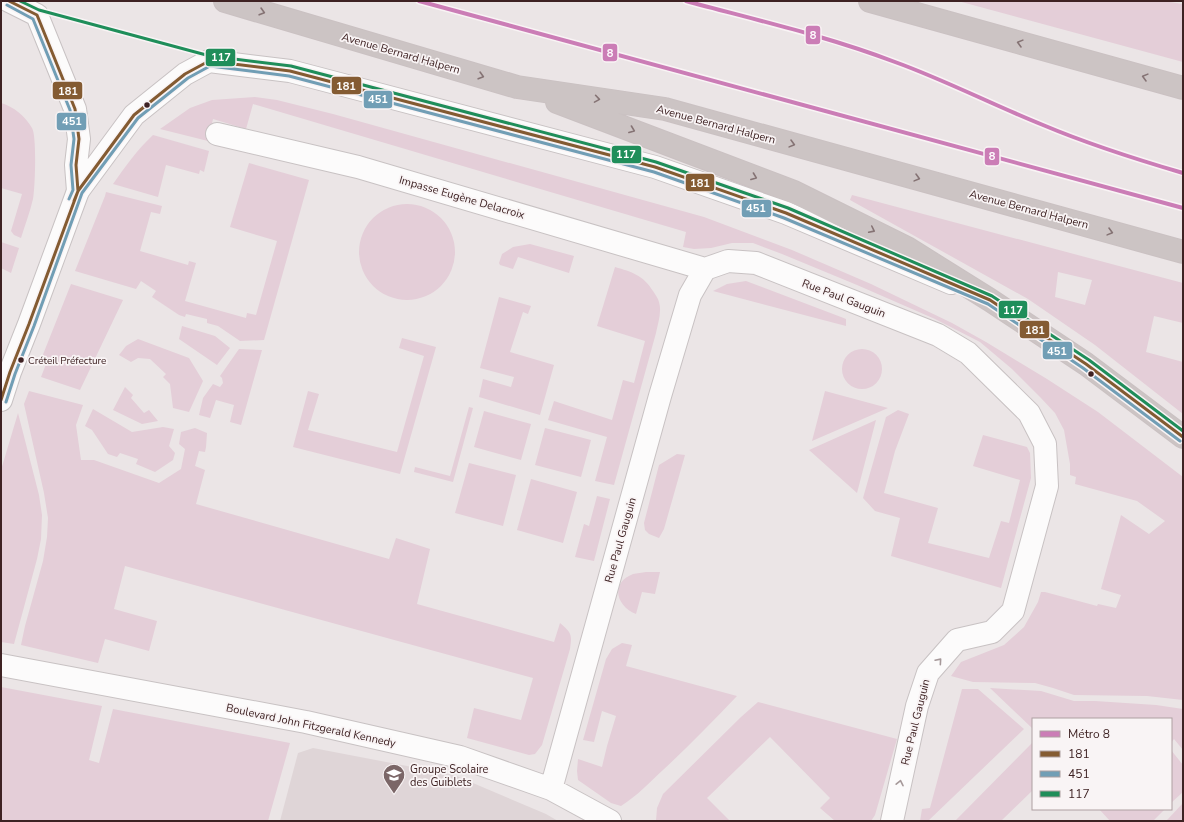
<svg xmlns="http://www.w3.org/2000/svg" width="1184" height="822" viewBox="0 0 1184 822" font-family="'Nunito Sans',sans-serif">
<rect width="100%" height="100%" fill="#ebe5e6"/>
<path fill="#dfd5d7" d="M313,748L454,775L546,814L558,821H280L298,753Z"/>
<path fill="#e4ced8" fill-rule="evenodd" d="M958,1H1163L1183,4V62Z
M255,97L277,100L333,114L704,217L792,250L871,284L952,323L986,342L1047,379L1098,412L1183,477V700L1147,696L1074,695L1053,688L1035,683L973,682L951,676L961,662L1004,645L1024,627L1038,602L1041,592H1045L1097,606L1098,604L1116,608L1121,595L1101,589L1121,515L1149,534L1165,521L1137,501L1075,484L1076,477L1070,475V464L1064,430L1055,413L1040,397L1012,369L980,342L935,319L857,285L782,254L753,243H732L711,248L694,249L683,247L686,232L253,104L246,129L213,119L208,141L160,129L190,108L212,100Z
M1,103C13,106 26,117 32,128C37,136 35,189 33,199C30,212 25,225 21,238L14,235L11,231L22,194L1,188Z
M153,135L209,151L204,172L200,170L199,174L166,165L158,197L113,184C125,167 137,150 153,135Z
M249,163L309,180L264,340L240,341L218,326L207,323V319L186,314L185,317L179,315L152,297L156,291L141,281L136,289L75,271L105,196L106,192L162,206L160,214L151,212L140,251L188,265L189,261L196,263L185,301L246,318L247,313L256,315L277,241L230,227Z
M852,195L1183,283V323L1154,316L1146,352L1183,362V414L1095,345L1028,299L850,200ZM1058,272L1092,280L1085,305L1055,297Z
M359 252a48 48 0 1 1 96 0a48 48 0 1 1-96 0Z
M1,242L19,248L11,273L1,268Z
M530,244L574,256L569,273L518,257L513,269L500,265L499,263L502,254L513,247Z
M615,267C632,272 643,275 653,291C655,294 658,298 659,302C662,312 658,323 656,333L614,485L595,481L607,437L548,420L554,401L612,420L623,380L634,383L645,341L597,326Z
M746,281L841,317L846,319V326L713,291L727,284Z
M71,284L123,300L80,390L41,377L48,359L42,357Z
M499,297L531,306L528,314L523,312L510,352L554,365L540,415L479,397L483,379L511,387L514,377L480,368Z
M182,326L215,336L230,348L217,365L179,339Z
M402,338L436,347L400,474L293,447L308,391L319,394L308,430L397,452L424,356L399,348Z
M138,339L189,358L203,381L189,412L173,408L170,384L163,377L166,374L150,359L138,358L131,362L119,355L126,346Z
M842 369a20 20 0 1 1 40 0a20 20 0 1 1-40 0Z
M239,349L262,350L241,425L230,422L234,405L216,400L210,418L199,415L203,398L213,384L220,387L223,383L222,378L220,376Z
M125,387L133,395L131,398L144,413L149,410L158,421L142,424L113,410Z
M29,391L83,405L76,425L81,460H94L159,483L181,469L185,449L179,444L181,432L195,428L207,433L206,447L205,452L199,451L195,466L205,470L196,504L389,559L396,538L430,549L417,604L554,642L560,623C572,633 572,635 570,649L542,745L535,754L529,755L467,738L474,708L521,720L533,678L125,566L114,609L157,621L149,651L105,639L98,663L21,645L25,626L43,561L47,537L48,518L44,493L24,404Z
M825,391L888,408L812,441Z
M469,407L473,408L453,482L414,472L415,467L450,476Z
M93,409L132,432L163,427L174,429L169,446L175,453L173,460L155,472L136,464L138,459L120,453L117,457L108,454L92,430L85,426Z
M898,410L909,414L895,451L884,493L938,508L928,543L989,558L1001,521L1009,523L1020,480L973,466L983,435L1027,447L1030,453L1031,478L1001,588L891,556L900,518L875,511L863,498L886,417Z
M484,411L531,424L521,460L474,447Z
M18,413L39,495L42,515L41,539L37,559L14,644L1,642V470Z
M876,420L857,493L809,450Z
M545,428L591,440L581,477L535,465Z
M677,454L685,455L664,529L659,538L649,534L645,530L644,523L659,465Z
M469,463L516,475L503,526L455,513Z
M531,479L577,492L563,543L517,530Z
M597,496L610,499L594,561L575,557L584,524L589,526Z
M646,572H660L655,594L642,592L636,614C616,606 610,583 633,574C637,573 642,573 646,572Z
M622,643L632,645L626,666L737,696C713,721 689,746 663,770C650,782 637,796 621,806L611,803L578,780L577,771L578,759L602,767L607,746L616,716L602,711L594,742L583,740L606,659L612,649Z
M1,687L102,706L89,760L99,763L113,709L290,743L268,821H1Z
M990,688L1041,691L1074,701H1095L1156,705L1183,709V750L1174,739L1171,743V719H1033V729Z
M962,689H978L1024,729L928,821H920L922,809L930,808Z
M758,702L897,739L875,815L871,821H835L820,808L830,798L770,737L707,798L730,821H656L657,808L663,794L741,717Z
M1033,742V790L1001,821H955Z
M1171,750L1183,765V792L1171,803Z
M1183,803V821H1166L1168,819Z
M1099,809H1165L1153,821H1110Z"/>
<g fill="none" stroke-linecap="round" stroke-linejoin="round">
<g stroke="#c8c2c3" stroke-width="24">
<path id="minor" d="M9,1L37,15L75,109L79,139L76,165L78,191
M217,134L358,167L705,269
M78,191L134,115L185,74L209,61L290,71L655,167L786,213L951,283
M1,665L306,722L460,757L551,789L610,821
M551,789L660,396L690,295L705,269L728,261L756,263L938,335L968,353L1029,413L1045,444L1047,486L1013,611L992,632L957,640L928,673L917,706L892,821"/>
</g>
<g stroke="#c8c2c3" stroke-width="24">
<path id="tertiary" d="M1,400L10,372L29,324L78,191"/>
</g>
<g stroke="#cac1c2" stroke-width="24">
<path id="trunk" d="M225,1L517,87L665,109L1183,252
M870,1L1183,88
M557,102L794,192L907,248L990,300L1086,364L1183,437"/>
</g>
<use href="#minor" stroke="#fcfbfb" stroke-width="22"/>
<use href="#tertiary" stroke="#fcfbfb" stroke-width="22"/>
<use href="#trunk" stroke="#ccc4c4" stroke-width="22"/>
<g stroke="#f9f4f5" stroke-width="6">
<path id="bus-1" d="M9,1L37,15L75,109L79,139L76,165L78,191L74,201
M1,400L10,372L29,324L78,191L134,115L185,74L209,61L290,71L655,167L786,213L990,300L1086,364L1183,437"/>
</g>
<g stroke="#f9f4f5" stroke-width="6">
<path id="bus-2" d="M7,5L33,19L70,110L74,139L71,165L73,190L69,199
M6,402L15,374L34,326L82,193L138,118L188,78L210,66L289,76L654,172L784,218L988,304L1083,368L1180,441"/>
</g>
<g stroke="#f9f4f5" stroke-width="6">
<path id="bus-3" d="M20,1L39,10L210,56L291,66L656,162L788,208L992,296L1089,360L1183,431"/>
</g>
<use href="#bus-1" stroke="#845b32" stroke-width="3"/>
<use href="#bus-2" stroke="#719eb5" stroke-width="3"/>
<use href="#bus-3" stroke="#1f8e5a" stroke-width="3"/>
<g stroke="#f9f4f5" stroke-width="7">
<path id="metro-1" d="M419,1L1183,208
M686,1C756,20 827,36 895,62C945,80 993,105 1043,125C1088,144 1135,159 1183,173"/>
</g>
<use href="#metro-1" stroke="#cb7db6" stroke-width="4"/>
</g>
<defs><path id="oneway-chevron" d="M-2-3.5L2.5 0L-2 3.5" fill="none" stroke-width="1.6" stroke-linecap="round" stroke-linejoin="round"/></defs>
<g stroke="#857374">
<use href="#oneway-chevron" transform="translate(262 12) rotate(16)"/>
<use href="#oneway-chevron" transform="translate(1020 43) rotate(-165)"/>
<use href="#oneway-chevron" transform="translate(481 76) rotate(16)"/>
<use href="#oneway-chevron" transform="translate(1145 77) rotate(-165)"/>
<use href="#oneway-chevron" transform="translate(597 99) rotate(9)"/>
<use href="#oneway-chevron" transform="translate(632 130) rotate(21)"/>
<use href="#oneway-chevron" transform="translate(792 144) rotate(15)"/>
<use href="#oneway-chevron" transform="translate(754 177) rotate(21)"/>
<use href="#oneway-chevron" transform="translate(917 178) rotate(15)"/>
<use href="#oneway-chevron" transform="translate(872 230) rotate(26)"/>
<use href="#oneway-chevron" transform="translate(1110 232) rotate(15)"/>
</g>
<g stroke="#a6999a">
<use href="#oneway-chevron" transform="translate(939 661) rotate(-49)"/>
<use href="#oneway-chevron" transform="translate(900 783) rotate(-78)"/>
</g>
<defs>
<g id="school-pin" transform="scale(1.15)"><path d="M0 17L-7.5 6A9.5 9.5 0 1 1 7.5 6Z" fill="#7b6667" stroke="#f9f4f5"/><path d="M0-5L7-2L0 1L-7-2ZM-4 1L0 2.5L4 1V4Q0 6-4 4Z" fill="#fff"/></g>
</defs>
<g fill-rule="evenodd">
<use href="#school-pin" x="394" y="775"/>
</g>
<g fill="#3e2223" stroke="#f9f4f5" stroke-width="1.5">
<circle cx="147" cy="105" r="3.5"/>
<circle cx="21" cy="360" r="3.5"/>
<circle cx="1091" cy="374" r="3.5"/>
</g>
<g text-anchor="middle" stroke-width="3.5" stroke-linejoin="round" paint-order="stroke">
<g font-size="10" fill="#3e2223" stroke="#f9f4f5" text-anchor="start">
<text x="28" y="364">Créteil Préfecture</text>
</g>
<g font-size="11" fill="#3e2223" stroke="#f9f4f5">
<text transform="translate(401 53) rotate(16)" y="4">Avenue Bernard Halpern</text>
<text transform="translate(716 124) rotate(15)" y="4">Avenue Bernard Halpern</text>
<text transform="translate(462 197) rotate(16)" y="4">Impasse Eugène Delacroix</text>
<text transform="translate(1029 209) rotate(15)" y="4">Avenue Bernard Halpern</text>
<text transform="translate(844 298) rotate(21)" y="4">Rue Paul Gauguin</text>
<text transform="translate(620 540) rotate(-74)" y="4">Rue Paul Gauguin</text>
<text transform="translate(915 722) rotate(-76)" y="4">Rue Paul Gauguin</text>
<text transform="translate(311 725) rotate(12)" y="4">Boulevard John Fitzgerald Kennedy</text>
</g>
<g font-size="11" fill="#3e2223" stroke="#f9f4f5" text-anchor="start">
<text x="410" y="773">Groupe Scolaire<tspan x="410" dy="13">des Guiblets</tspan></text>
</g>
</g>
<g stroke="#f9f4f5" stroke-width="1.5">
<rect x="805" y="25" width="16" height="20" rx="4" fill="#cb7db6"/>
<rect x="602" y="43" width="16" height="19" rx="4" fill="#cb7db6"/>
<rect x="205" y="48" width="31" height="19" rx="4" fill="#1f8e5a"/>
<rect x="331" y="76" width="31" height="19" rx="4" fill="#845b32"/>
<rect x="52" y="81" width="31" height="19" rx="4" fill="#845b32"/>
<rect x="363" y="90" width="30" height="19" rx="4" fill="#719eb5"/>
<rect x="56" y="112" width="31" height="19" rx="4" fill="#719eb5"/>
<rect x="611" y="145" width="31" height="19" rx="4" fill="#1f8e5a"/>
<rect x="984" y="147" width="16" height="19" rx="4" fill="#cb7db6"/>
<rect x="685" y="173" width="30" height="19" rx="4" fill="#845b32"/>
<rect x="741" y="199" width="31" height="19" rx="4" fill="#719eb5"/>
<rect x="998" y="300" width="30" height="19" rx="4" fill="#1f8e5a"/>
<rect x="1019" y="320" width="31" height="19" rx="4" fill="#845b32"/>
<rect x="1042" y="341" width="31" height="19" rx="4" fill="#719eb5"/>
</g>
<g font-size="11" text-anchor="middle" font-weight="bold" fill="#fff">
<text x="813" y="39">8</text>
<text x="610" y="57">8</text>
<text x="221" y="61">117</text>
<text x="346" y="90">181</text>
<text x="68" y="95">181</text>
<text x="378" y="103">451</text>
<text x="72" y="125">451</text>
<text x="626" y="158">117</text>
<text x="992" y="160">8</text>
<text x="700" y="187">181</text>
<text x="756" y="212">451</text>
<text x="1013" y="314">117</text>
<text x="1035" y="334">181</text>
<text x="1057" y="355">451</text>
</g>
<rect width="1184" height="822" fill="none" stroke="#3e2223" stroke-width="4"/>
<rect x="1032" y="718" width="140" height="92" fill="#f9f4f5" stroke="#aea0a1"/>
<rect x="1040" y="731" width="20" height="6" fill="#cb7db6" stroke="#aea0a1"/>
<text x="1068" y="738" font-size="12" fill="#3e2223">Métro 8</text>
<rect x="1040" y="751" width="20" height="6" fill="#845b32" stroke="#aea0a1"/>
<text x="1068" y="758" font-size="12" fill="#3e2223">181</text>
<rect x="1040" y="771" width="20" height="6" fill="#719eb5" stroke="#aea0a1"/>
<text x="1068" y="778" font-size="12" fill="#3e2223">451</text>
<rect x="1040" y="791" width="20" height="6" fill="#1f8e5a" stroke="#aea0a1"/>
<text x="1068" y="798" font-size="12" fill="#3e2223">117</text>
</svg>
